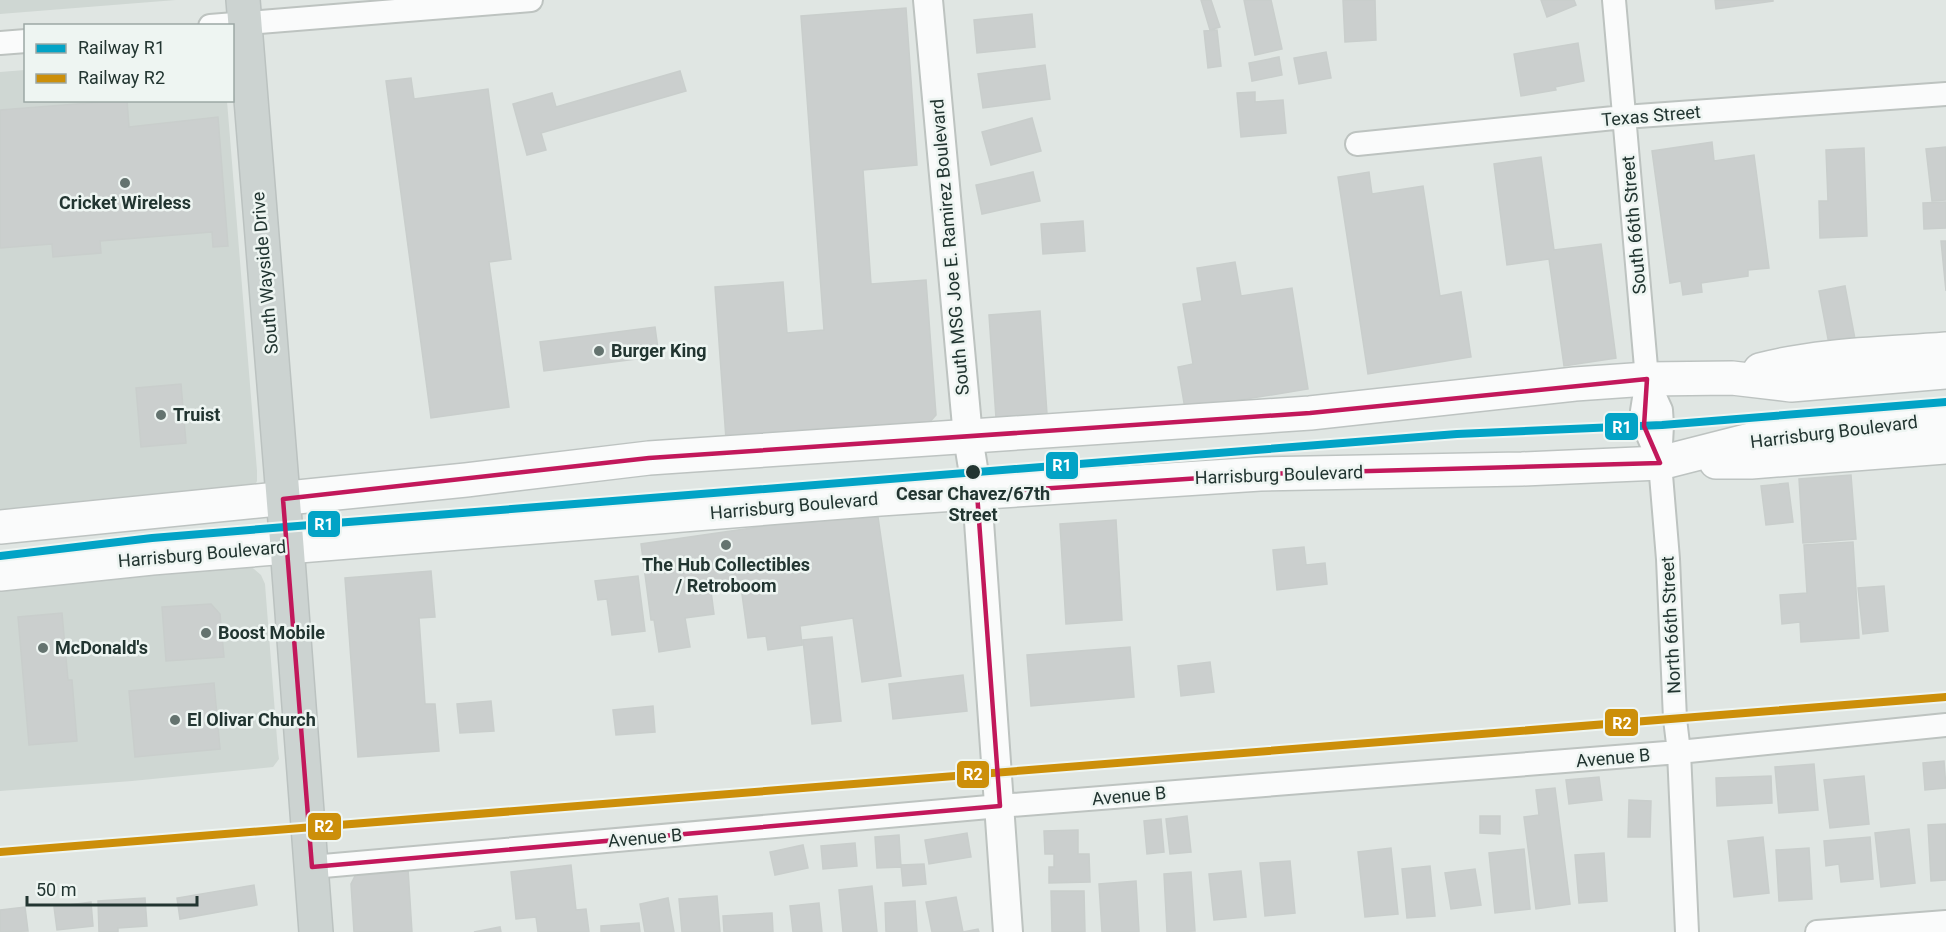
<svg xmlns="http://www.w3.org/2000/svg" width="1946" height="932" viewBox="0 0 1946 932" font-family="Roboto,sans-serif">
<rect width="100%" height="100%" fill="#e0e6e3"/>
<path fill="#cfd7d3" d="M0,0H176L0,14Z
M25,70L26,100L227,101L257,471V481L254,488L0,518V72Z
M246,562L261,575L265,584L278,752L279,759L273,767L132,781L0,791V583Z"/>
<path fill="#cbcfce" stroke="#c9cecc" stroke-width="1.5" d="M1201,0H1211L1220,27L1210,30Z
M1244,0H1271L1282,49L1255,55Z
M1343,0H1375L1376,40L1345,42Z
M1541,0H1574L1576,5L1547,17Z
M1715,0H1773V1L1716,9Z
M906,8L917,165L863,170L871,284L926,280L936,415L928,424L726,439L715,287L783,282L787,333L824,330L801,16Z
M1032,14L1035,47L977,53L974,20Z
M1217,30L1221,66L1208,68L1204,31Z
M1578,43L1584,81L1555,87L1556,90L1521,96L1514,54Z
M1326,52L1331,78L1299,84L1294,58Z
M1279,57L1282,75L1252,81L1249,63Z
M1045,65L1050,99L983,108L978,74Z
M680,71L686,91L541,133L546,150L527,155L513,104L552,93L556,107Z
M411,78L414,99L488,89L511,259L489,262L509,407L431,418L386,81Z
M1255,92V102L1283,100L1286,133L1241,137L1237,93Z
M127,100L129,127L218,117L228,246L213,247L212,232L100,241L101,253L53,257L52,244L0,248V110Z
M1032,118L1041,151L991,165L982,132Z
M1712,142L1714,161L1754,155L1769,268L1748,270V276L1701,283L1702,292L1683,295L1681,281L1670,283L1652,151Z
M1946,147V200L1932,201L1926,149Z
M1864,148L1867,236L1820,238L1819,201H1828L1826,150Z
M1541,157L1554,250L1601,244L1616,358L1564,366L1549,259L1507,265L1494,164Z
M1033,172L1040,201L982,214L976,185Z
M1369,172L1372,194L1423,186L1440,296L1461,292L1471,357L1368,374L1338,177Z
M1946,202V228L1924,229L1923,203Z
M1083,221L1085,251L1043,254L1041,224Z
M1941,241H1946V291Z
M1235,262L1241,296L1292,288L1308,389L1185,409L1178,367L1193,364L1183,304L1202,301L1197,268Z
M1845,286L1855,339L1829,344L1819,291Z
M1040,311L1047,414L996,418L989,315Z
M655,327L659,356L544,371L540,342Z
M181,384L186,443L141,447L136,388Z
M1851,475L1856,539L1803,543L1799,479Z
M1788,483L1793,522L1766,525L1761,486Z
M877,510L901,676L862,682L853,618L800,626L802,645L768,650L766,636L748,638L741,587L711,591L714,614L685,618L690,647L659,652L654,620H651L641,544Z
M1116,520L1122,620L1066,624L1060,524Z
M1853,542L1859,638L1801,642L1800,622L1782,624L1780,595L1807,593L1804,545Z
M1304,547L1306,565L1325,563L1327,584L1277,590L1273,550Z
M431,571L435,617L419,618L425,704H435L439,751L358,757L345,578Z
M638,576L645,631L612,635L607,599L598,600L595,581Z
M1884,586L1888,631L1863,634L1858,588Z
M211,604L220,614L224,657L166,661L162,607Z
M62,613L68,680H72L77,741L29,745L18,617Z
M832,637L841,721L812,724L803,640Z
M1130,647L1134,697L1031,706L1027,655Z
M1210,662L1214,692L1181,696L1178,666Z
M963,675L967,711L893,719L889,684Z
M214,683L220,749L135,757L129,691Z
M491,701L494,731L460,733L457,704Z
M653,706L655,732L616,735L613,710Z
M1944,761L1946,788L1925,790L1923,763Z
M1814,764L1818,810L1779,813L1775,767Z
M1771,776L1772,803L1717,806L1716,778Z
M1864,776L1869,824L1830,828L1824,780Z
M1599,777L1602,800L1569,804L1566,780Z
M1555,788L1570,904L1536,909L1524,817L1539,815L1536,790Z
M1629,800L1651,801L1650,837H1628Z
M1187,816L1191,852L1170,854L1166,819Z
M1480,816H1500V834L1480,833Z
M1161,819L1164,852L1147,854L1144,821Z
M1946,824V880L1931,881L1928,825Z
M1909,829L1915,883L1881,887L1875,833Z
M1078,830V854H1089L1090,882L1049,883V867H1054V854H1045L1044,831Z
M967,833L971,857L929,864L925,840Z
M899,835L901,867L877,868L875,837Z
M1763,837L1769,893L1734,897L1728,841Z
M1870,837L1873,879L1841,882L1839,864L1826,866L1824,841Z
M855,843L857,866L823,869L821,846Z
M803,845L808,868L775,875L770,852Z
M1391,848L1398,914L1365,917L1358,852Z
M1809,848L1812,899L1779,901L1776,850Z
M1524,849L1530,909L1495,913L1489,853Z
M1604,853L1607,901L1579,903L1575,855Z
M1290,861L1295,913L1265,916L1260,863Z
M924,864L926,884L903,886L901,865Z
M571,865L576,910L586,909L589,932H538L536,917L516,919L511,872Z
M1430,866L1435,916L1407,918L1402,869Z
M408,869L412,932H354L351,884L355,876L357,874Z
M1475,869L1481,905L1451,909L1445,873Z
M1241,871L1246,917L1214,920L1209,874Z
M1191,872L1195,931L1167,932L1164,874Z
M1136,881L1139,932H1102L1099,884Z
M254,885L257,905L180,919L177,898Z
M872,886L877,932H843L839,890Z
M1051,891H1084L1085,932H1052Z
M717,896L720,932H682L679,899Z
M956,897L963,932L978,929L979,932H932L926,902Z
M145,898L147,926L118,928V932H99L98,901Z
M668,898L674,932H645L640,904Z
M915,901L917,932H886L885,903Z
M91,902L93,926L57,930L54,907Z
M819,903L822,932H793L790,906Z
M25,907L28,931L0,932V910Z
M772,913L773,932H724L723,916Z
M639,923L640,932H601V926Z
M500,927L501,932H474Z"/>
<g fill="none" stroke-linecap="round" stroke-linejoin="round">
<g stroke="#bdc3c0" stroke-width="26">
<path id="minor" d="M1614,0L1647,379L1642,411L1644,426L1658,459
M210,26L531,0
M0,43L26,41
M1357,144L1624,117L1946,94
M1647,379L1661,410L1662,425L1660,463L1668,559L1675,719L1679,752L1687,932
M312,867L1000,806L1679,752L1946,725
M1817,932L1946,922"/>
</g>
<g stroke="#bdc3c0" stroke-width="32">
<path id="tertiary" d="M928,0L968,437L977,493L1008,932"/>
</g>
<g stroke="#bdc3c1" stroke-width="36">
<path id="secondary" d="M1760,370C1820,354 1884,354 1946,349
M1716,462H1751L1946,447
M0,527L466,480L649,458L1310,413L1575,384L1647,379L1732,378L1791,385L1946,372
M0,574L152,558L880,499L1260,474L1522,469L1660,463L1766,436L1845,427L1946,419"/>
</g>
<g stroke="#bbc2c0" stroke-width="36">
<path id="primary" d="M243,0L287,546L316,932"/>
</g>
<use href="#minor" stroke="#fafbfb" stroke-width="22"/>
<use href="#tertiary" stroke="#fafbfb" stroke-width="28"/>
<use href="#secondary" stroke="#fafbfb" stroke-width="33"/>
<use href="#primary" stroke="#ccd3d1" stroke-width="33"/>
<path stroke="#c6c8c8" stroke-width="4.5" stroke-dasharray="12 6" stroke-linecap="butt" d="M0,852L1946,697"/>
<g stroke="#eef5f2" stroke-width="12">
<path id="rail-1" d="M0,556L152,538L285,527L1457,434L1662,425L1946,402"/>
</g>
<g stroke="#eef5f2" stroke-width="12">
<path id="rail-2" d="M0,852L1946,697"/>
</g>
<use href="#rail-1" stroke="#02a3c6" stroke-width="8"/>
<use href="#rail-2" stroke="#cc8f0a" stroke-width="8"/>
</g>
<path fill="none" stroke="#c2185b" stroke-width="4.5" stroke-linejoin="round" d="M1647,379L1644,426L1660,463L1260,474L977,493L1000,806L312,867L283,499L649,458L1310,413Z"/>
<g fill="#64736f" stroke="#eef5f2" stroke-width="2">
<circle cx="125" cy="183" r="6"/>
<circle cx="599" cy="351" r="6"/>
<circle cx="161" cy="415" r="6"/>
<circle cx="726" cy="545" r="6"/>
<circle cx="206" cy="633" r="6"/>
<circle cx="43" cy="648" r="6"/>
<circle cx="175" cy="720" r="6"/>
</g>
<circle fill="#223531" stroke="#eef5f2" stroke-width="2" cx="973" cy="472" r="8"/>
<g text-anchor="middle" stroke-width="5" stroke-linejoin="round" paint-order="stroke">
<g font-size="18" fill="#223531" stroke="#eef5f2">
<text transform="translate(1651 116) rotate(-5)" y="6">Texas Street</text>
<text transform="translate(1634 225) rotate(-95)" y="6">South 66th Street</text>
<text transform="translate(950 247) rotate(-95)" y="6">South MSG Joe E. Ramirez Boulevard</text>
<text transform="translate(265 273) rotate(-95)" y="6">South Wayside Drive</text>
<text transform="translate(1834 432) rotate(-7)" y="6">Harrisburg Boulevard</text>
<text transform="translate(1279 475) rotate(-2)" y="6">Harrisburg Boulevard</text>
<text transform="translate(794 506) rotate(-5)" y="6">Harrisburg Boulevard</text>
<text transform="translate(202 554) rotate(-5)" y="6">Harrisburg Boulevard</text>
<text transform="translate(1671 625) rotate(-93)" y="6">North 66th Street</text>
<text transform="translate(1613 758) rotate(-5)" y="6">Avenue B</text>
<text transform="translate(1129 796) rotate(-5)" y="6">Avenue B</text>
<text transform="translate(645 838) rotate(-5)" y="6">Avenue B</text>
</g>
<g font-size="18" font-weight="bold" fill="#223531" stroke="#eef5f2" text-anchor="start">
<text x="125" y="209" text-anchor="middle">Cricket Wireless</text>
<text x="611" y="357">Burger King</text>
<text x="173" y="421">Truist</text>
<text x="726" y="571" text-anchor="middle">The Hub Collectibles<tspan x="726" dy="21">/ Retroboom</tspan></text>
<text x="218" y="639">Boost Mobile</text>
<text x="55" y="654">McDonald's</text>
<text x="187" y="726">El Olivar Church</text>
</g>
<g font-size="18" font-weight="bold" fill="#223531" stroke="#eef5f2">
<text x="973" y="500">Cesar Chavez/67th<tspan x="973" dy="21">Street</tspan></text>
</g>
</g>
<g stroke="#eef5f2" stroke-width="2">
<rect x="1604" y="412" width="35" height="29" rx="6" fill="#02a3c6"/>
<rect x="1045" y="451" width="34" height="29" rx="6" fill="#02a3c6"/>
<rect x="307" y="510" width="34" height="28" rx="6" fill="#02a3c6"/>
<rect x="1604" y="708" width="35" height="29" rx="6" fill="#cc8f0a"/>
<rect x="956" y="760" width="34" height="29" rx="6" fill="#cc8f0a"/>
<rect x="307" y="812" width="35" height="29" rx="6" fill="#cc8f0a"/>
</g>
<g font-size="16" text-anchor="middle" font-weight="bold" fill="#fff">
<text x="1622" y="433">R1</text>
<text x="1062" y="471">R1</text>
<text x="324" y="530">R1</text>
<text x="1622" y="729">R2</text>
<text x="973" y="780">R2</text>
<text x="324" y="832">R2</text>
</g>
<rect x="24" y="24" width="210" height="78" fill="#eef5f2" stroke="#9ca8a5" stroke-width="1.5"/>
<rect x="36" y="44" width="30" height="9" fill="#02a3c6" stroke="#9ca8a5" stroke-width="1.5"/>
<text x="78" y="54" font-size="18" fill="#223531">Railway R1</text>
<rect x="36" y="74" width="30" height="9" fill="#cc8f0a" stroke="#9ca8a5" stroke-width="1.5"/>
<text x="78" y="84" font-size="18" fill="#223531">Railway R2</text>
<path d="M27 896v9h170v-9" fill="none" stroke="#223531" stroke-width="3"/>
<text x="36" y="896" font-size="18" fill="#223531" stroke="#eef5f2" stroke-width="4.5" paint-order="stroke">50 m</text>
</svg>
